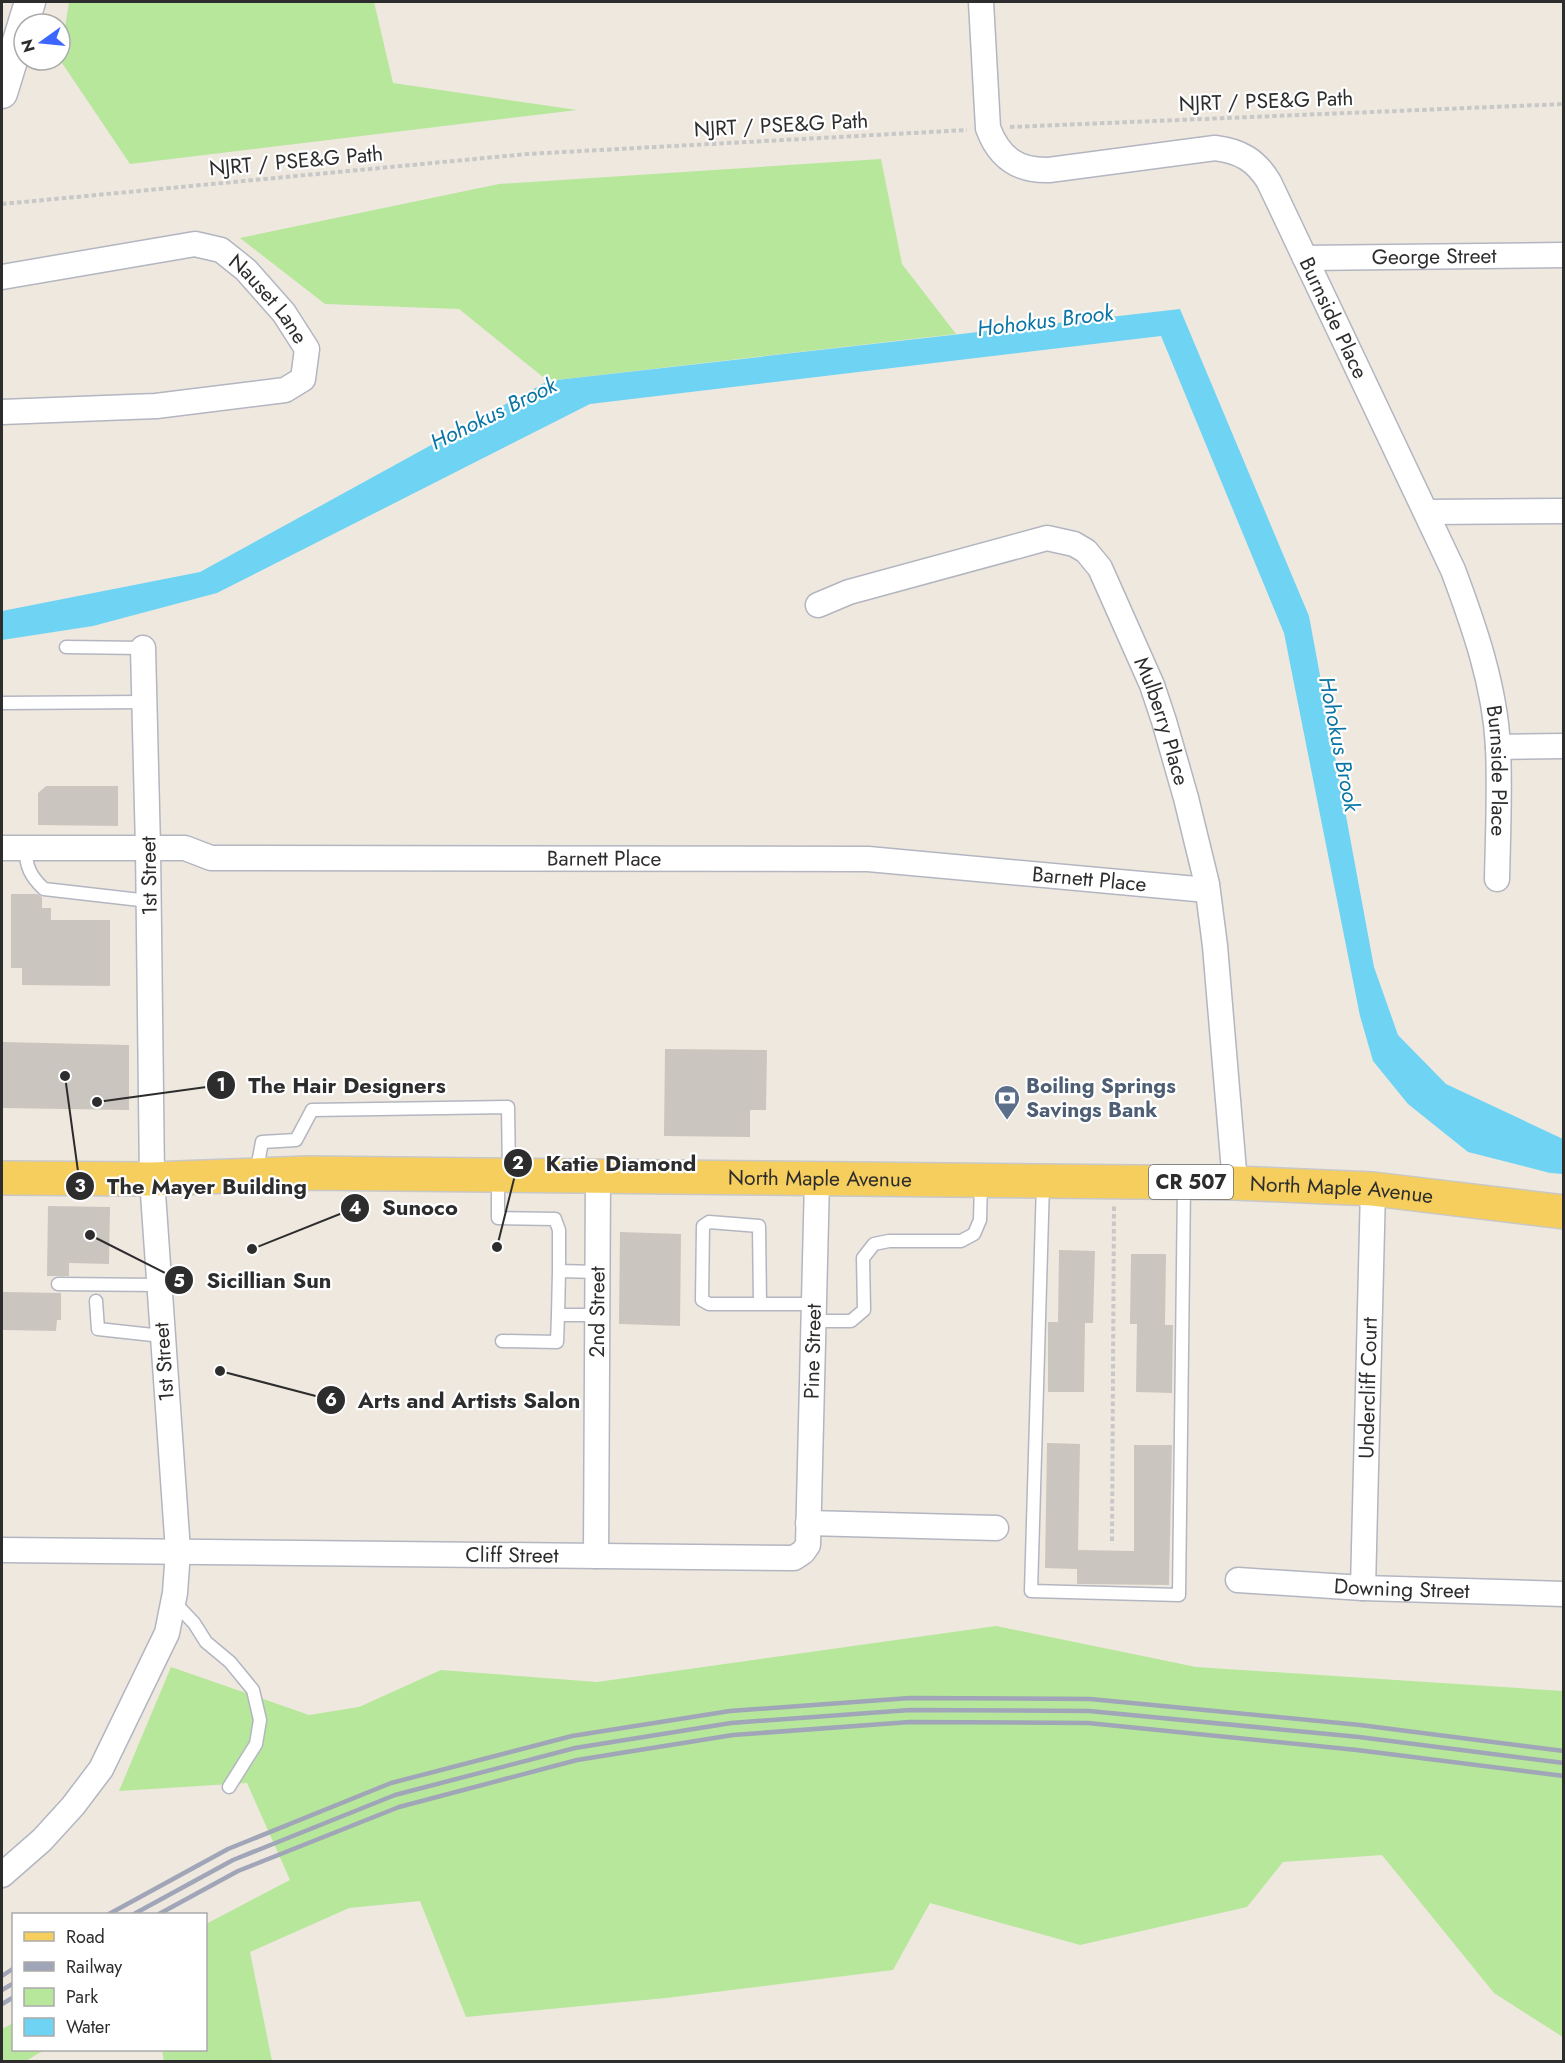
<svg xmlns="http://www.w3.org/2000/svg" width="1565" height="2063" viewBox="0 0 1565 2063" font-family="Jost,sans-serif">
<rect width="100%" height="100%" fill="#efe8df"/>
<path fill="#b6e79a" d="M69,2H374L393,83L577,110L130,164L60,60Z
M881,159L902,264L956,334L548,381L459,309L325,304L240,238L499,184Z
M996,1626L1196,1667L1563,1691V2037L1494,1993L1382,1855L1283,1862L1247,1907L1080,1945L930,1903L893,1970L666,1998L466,2017L420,1901L349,1908L250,1952L272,2061H164L162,2050H206V1924L290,1880L247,1783L119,1791L171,1667L309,1715L359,1707L441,1670L597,1682Z
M13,2023L14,2050H44L26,2061H2V2029Z"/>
<path fill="#6fd4f3" d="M1180,309L1309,616L1374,967L1398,1035L1446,1084L1563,1139V1174L1550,1173L1468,1152L1408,1104L1373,1061L1360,1016L1284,633L1161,336L590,404L217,593L93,626L2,640V611L200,572L548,381Z"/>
<path fill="#cac5be" d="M46,786H118V826L38,825V793Z
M11,894H38L42,897V908H51V920H110V986L22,985V968H11Z
M2,1042L129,1045V1110L2,1108Z
M665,1049L767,1050L766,1110H750V1137L664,1136Z
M48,1206L110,1207L109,1264L69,1263V1276H47Z
M620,1232L681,1234L680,1326L619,1324Z
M1059,1250L1095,1251L1093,1323H1085L1084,1392H1048V1322H1058Z
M1131,1254H1166L1165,1325H1173L1172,1393L1136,1392L1137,1324H1130Z
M2,1292L61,1293V1320H57L56,1331L2,1330Z
M1047,1443L1080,1444L1078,1550L1134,1551V1445H1172L1169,1585L1077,1584V1569L1045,1568Z"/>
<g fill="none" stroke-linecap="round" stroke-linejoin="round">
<g stroke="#b3b6c1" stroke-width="15">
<path id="service" d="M66,647L143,648
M2,703L144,702
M26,848C25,866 31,877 44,889L149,901
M256,1174L262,1142L296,1140L312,1110L508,1107L509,1173
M498,1175V1218L555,1219L559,1230V1271
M1043,1183L1031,1591L1179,1595L1184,1185
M58,1284L158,1285
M96,1301L98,1329L162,1336
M760,1304L759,1226L709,1222L703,1226L702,1300L709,1304H814
M597,1315H558L559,1271L598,1272
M814,1321H851L864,1310L863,1258L874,1244L889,1241H961L974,1234L980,1220L981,1182
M502,1341L557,1342L558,1315
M173,1601L194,1623L206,1642L230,1662L253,1690L260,1720L256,1744L229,1787"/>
</g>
<g stroke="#b3b6c1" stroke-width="27">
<g id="minor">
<path id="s1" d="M981,2L988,128C999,158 1018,171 1049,170L1215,148C1240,151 1256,160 1269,182L1453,570C1474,626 1495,686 1498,747C1500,791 1498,835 1497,879"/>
<path id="s2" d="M1305,258L1564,255"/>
<path id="s3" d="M2,277L195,244L221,250L246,270L284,313L307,349L303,379L285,390L156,406L2,412"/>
<path d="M1427,512L1564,511"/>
<path id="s4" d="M818,605L849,592L1047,538L1074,544L1086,551L1100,568L1152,685L1164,721L1186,798L1207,884L1215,946L1235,1183"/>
<path d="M1498,747L1564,746"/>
<path id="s5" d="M2,848H185L211,858L868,859L1207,890"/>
<path d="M808,1523L996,1528"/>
<path id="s6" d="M2,1550L794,1558L803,1552L808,1545L817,1180"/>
<path id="s7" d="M596,1556L598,1175"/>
<path id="s8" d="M1238,1580L1363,1588L1564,1594"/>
<path id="s9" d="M1363,1588L1373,1189"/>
<path d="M2,1875L42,1840L73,1806L101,1769L167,1633L175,1593L178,1551L152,1179L148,848L143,648"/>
</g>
</g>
<g stroke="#b3b6c1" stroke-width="33">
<path id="tertiary" d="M2,93L30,2"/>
</g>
<g stroke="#c8c8c8" stroke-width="36">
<g id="primary">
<path id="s10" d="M2,1178L152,1179L307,1173L1235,1183L1373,1189L1564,1212"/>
</g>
</g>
<path stroke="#c8c8c8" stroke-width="4" stroke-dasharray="4.5 3" stroke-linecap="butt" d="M1010,127L1564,104
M2,204L527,154L967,130
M1112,1541L1114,1206"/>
<use href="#service" stroke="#fff" stroke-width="12"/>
<use href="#minor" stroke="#fff" stroke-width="24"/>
<use href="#tertiary" stroke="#fff" stroke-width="30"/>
<use href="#primary" stroke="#f6ce5d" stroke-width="33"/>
<path stroke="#a1a5b8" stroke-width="4.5" d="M109,1914L228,1849L391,1783L572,1736L730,1711L910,1698L1090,1699L1360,1725L1564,1751
M134,1914L233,1860L395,1795L575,1748L731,1723L910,1710L1089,1711L1359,1737L1564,1763
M159,1914L238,1871L399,1807L577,1760L733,1735L910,1722L1088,1723L1357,1750L1564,1776
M2,1976L14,1968
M2,1990L14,1983
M2,2004L14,1997"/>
</g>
<defs>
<g id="bank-pin" transform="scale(1.35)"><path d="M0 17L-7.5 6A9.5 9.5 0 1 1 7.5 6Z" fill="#5c6f8a" stroke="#fff"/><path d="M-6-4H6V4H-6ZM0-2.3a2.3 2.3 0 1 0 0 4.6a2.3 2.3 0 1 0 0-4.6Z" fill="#fff"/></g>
</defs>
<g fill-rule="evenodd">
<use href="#bank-pin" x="1007" y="1098"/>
</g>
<g text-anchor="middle" stroke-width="4.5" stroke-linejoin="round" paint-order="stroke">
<rect fill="#fff" stroke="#6c6c6c" stroke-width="1.5" x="1149" y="1165" width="84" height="34" rx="4.5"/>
<g font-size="20" font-weight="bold" fill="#2d2d2d">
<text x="1191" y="1189">CR 507</text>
</g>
<g font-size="21" fill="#2d2d2d" stroke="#fff">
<text transform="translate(1266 101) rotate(-2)" y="7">NJRT / PSE&amp;G Path</text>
<text transform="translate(781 125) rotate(-3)" y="7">NJRT / PSE&amp;G Path</text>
<text transform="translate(296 161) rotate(-5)" y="7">NJRT / PSE&amp;G Path</text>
<text dy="7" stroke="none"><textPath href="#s2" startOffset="129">George Street</textPath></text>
<text dy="7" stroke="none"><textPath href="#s3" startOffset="291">Nauset Lane</textPath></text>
<text dy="7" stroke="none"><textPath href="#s1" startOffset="591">Burnside Place</textPath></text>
<text dy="7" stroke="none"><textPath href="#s4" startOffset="468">Mulberry Place</textPath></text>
<text dy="7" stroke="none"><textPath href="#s1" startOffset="1077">Burnside Place</textPath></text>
<text dy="7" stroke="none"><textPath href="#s5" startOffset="604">Barnett Place</textPath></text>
<text transform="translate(149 876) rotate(-91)" y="7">1st Street</text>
<text dy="7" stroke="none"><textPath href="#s5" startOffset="1090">Barnett Place</textPath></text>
<text dy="7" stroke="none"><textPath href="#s10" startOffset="818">North Maple Avenue</textPath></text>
<text dy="7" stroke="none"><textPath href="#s10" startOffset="1340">North Maple Avenue</textPath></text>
<text dy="7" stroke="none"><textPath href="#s7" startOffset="244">2nd Street</textPath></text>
<text dy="7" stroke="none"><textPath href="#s6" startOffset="1005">Pine Street</textPath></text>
<text transform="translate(164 1362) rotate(-94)" y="7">1st Street</text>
<text dy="7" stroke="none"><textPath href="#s9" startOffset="200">Undercliff Court</textPath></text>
<text dy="7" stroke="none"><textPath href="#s6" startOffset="510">Cliff Street</textPath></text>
<text dy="7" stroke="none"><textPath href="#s8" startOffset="164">Downing Street</textPath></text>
</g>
<g font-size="21" font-weight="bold" fill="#4e5e75" stroke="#fff" text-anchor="start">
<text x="1026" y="1093">Boiling Springs<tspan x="1026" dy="24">Savings Bank</tspan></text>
</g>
<g font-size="22" font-style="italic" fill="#0874a5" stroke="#fff">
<text transform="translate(1045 320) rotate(-7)" y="8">Hohokus Brook</text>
<text transform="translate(493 413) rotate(-26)" y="8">Hohokus Brook</text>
<text transform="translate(1340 744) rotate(79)" y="8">Hohokus Brook</text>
</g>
</g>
<path fill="none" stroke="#2d2d2d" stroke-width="2" d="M97 1102L221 1085M497 1247L518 1163M65 1076L80 1186M252 1249L355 1208M90 1235L179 1280M220 1371L331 1400"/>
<g fill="#2d2d2d" stroke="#fff" stroke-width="2">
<circle cx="97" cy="1102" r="6"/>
<circle cx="497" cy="1247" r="6"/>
<circle cx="65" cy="1076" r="6"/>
<circle cx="252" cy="1249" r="6"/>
<circle cx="90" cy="1235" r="6"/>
<circle cx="220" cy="1371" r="6"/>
<circle cx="221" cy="1085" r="15"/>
<circle cx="518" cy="1163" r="15"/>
<circle cx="80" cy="1186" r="15"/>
<circle cx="355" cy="1208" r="15"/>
<circle cx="179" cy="1280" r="15"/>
<circle cx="331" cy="1400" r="15"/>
</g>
<g font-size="18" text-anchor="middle" font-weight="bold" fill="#fff">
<text x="221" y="1091">1</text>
<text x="518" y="1169">2</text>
<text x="80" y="1192">3</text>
<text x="355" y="1214">4</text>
<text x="179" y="1287">5</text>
<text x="331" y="1406">6</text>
</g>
<g font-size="22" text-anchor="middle" font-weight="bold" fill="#2d2d2d" stroke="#fff" stroke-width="4.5" stroke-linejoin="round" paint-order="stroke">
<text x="347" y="1093">The Hair Designers</text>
<text x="621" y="1171">Katie Diamond</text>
<text x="207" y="1194">The Mayer Building</text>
<text x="420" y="1215">Sunoco</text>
<text x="269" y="1288">Sicillian Sun</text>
<text x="469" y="1408">Arts and Artists Salon</text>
</g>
<rect width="1565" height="2063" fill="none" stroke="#2d2d2d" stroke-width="6"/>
<rect x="12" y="1913" width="195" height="138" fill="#ffffff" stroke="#ababab" stroke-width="1.5"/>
<rect x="24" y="1932" width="30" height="9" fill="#f6ce5d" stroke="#ababab" stroke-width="1.5"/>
<text x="66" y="1943" font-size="18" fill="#2d2d2d">Road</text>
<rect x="24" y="1962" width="30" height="9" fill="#a1a5b8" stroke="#ababab" stroke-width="1.5"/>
<text x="66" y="1973" font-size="18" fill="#2d2d2d">Railway</text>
<rect x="24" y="1988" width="30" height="18" fill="#b6e79a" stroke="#ababab" stroke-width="1.5"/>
<text x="66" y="2003" font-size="18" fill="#2d2d2d">Park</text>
<rect x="24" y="2018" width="30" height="18" fill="#6fd4f3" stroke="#ababab" stroke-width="1.5"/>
<text x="66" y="2033" font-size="18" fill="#2d2d2d">Water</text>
<g transform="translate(42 42) rotate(255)"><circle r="28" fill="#ffffff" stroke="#ababab" stroke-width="1.5"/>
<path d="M0-4.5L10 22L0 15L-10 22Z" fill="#3c66ff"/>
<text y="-9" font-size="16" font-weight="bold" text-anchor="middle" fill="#2d2d2d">N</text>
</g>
</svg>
